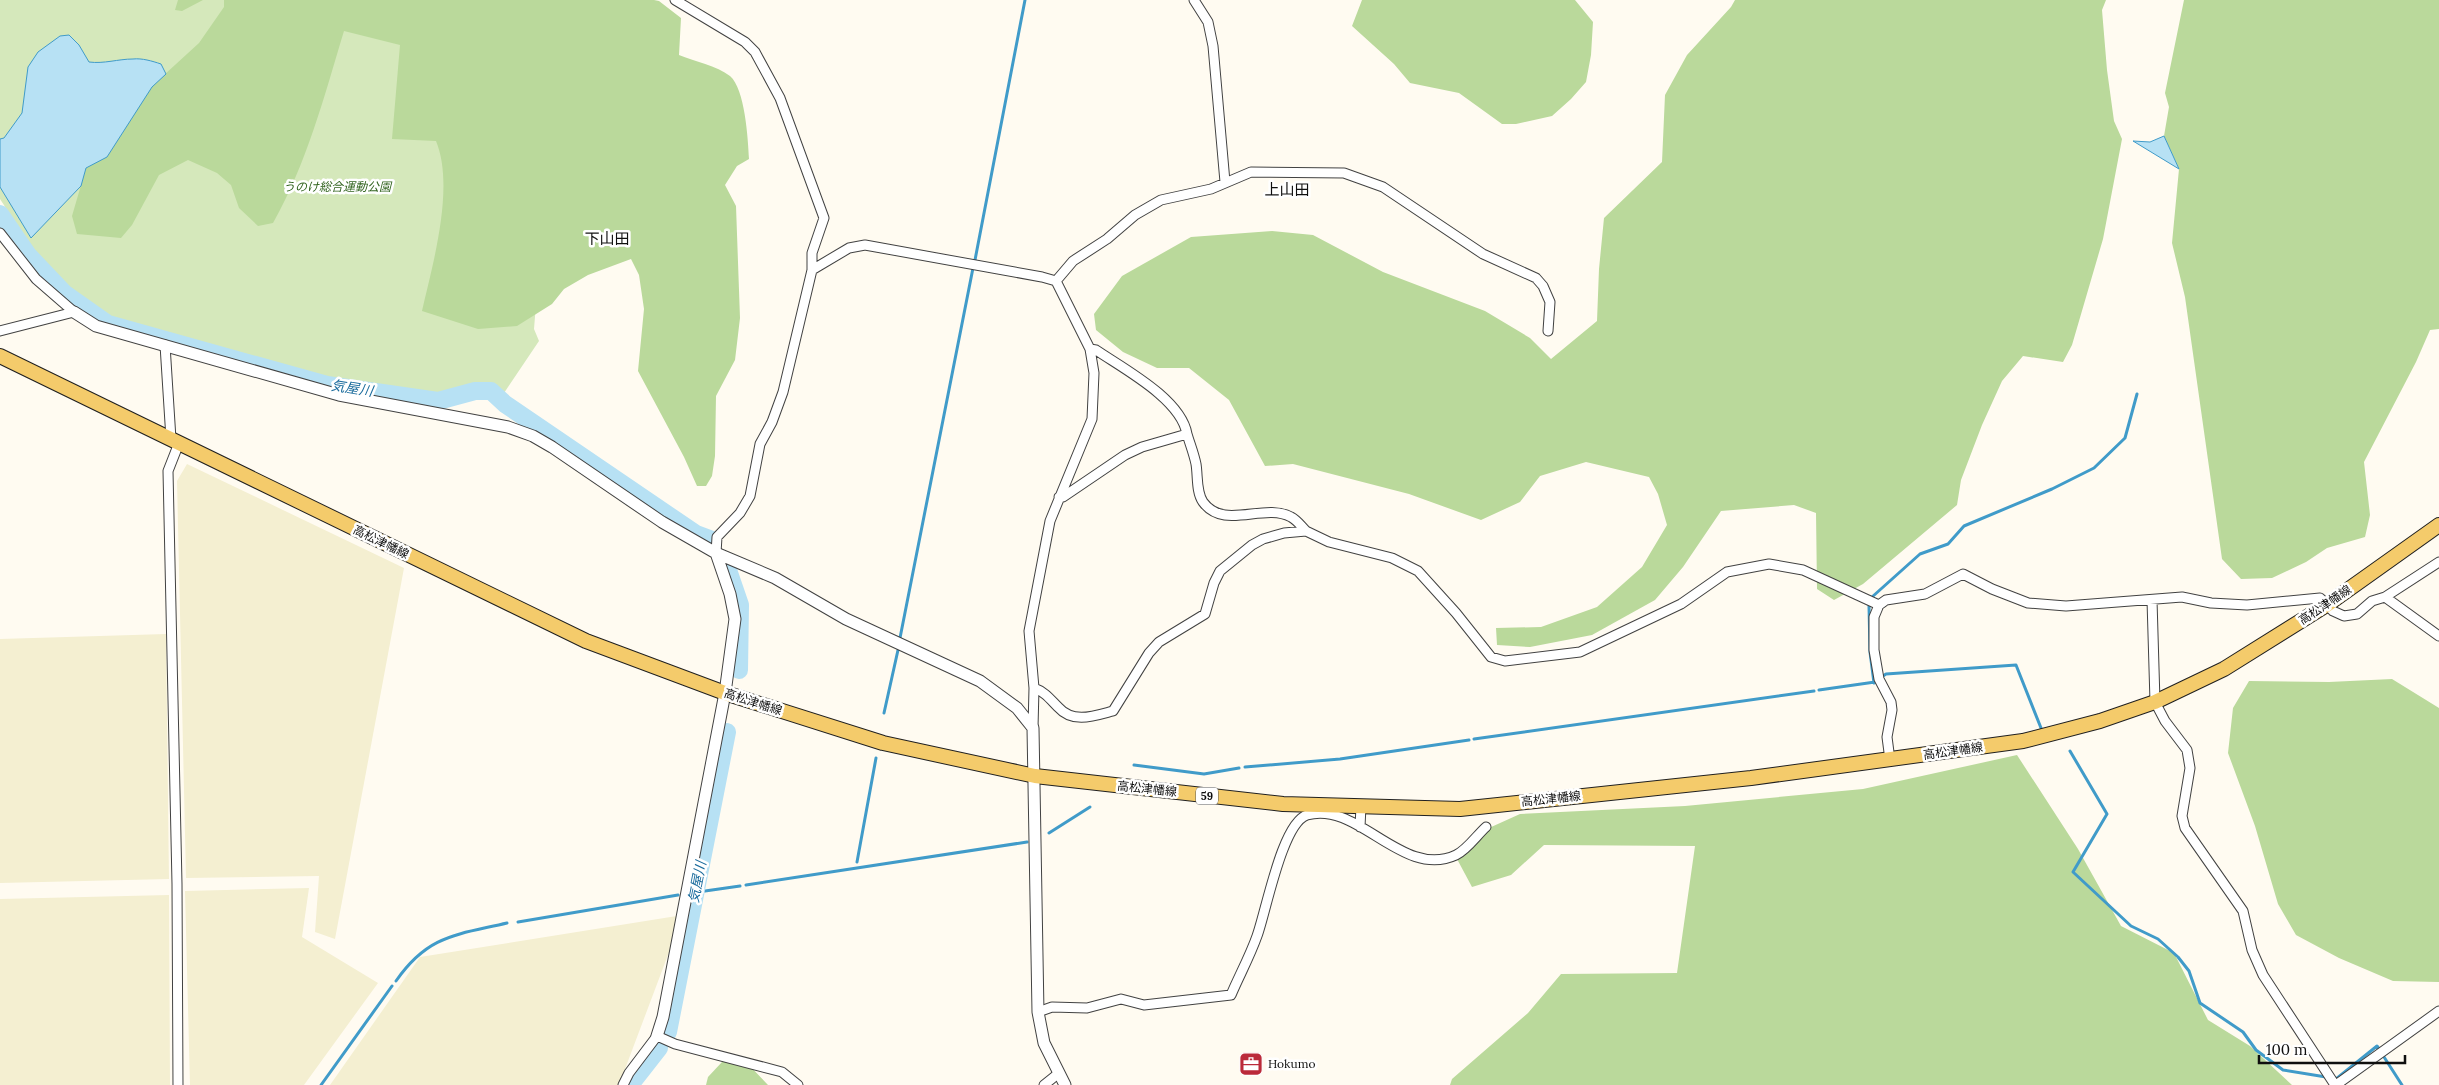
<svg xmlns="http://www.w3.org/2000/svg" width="2439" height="1085" viewBox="0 0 2439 1085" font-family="Lora,'Noto Sans JP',serif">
<rect width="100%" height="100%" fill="#fffbf1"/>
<path fill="#f4efd1" d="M187,464L404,568L335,939L315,932L319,876L186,878L177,481Z
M166,634L169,879L0,883V639Z
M309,888L302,937L378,983L304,1085H190L185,891Z
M169,895L170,1085H0V899Z
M683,915L619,1085H330L420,957Z"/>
<path fill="#d5e8bb" d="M0,0H405L536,304L534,329L539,341L504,393L428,394L330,378L110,319L67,289L41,262L0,199Z"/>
<path fill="#bad99b" d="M178,0H203L182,11L175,10Z
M224,0H654L659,1L681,18L679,55C694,61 717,66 730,76C745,89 748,138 749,159L737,166L725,185L736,206L740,318L735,360L716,396L715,456L712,476L706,486H697L684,457L638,371L644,309L639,275L631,259L588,275L564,289L552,304L517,326L478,329L422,311C433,263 455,187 436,141L392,139L400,45L344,31C324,97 307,163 273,223L258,226L239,208L231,185L217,173L188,160L159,175L132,225L121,238L77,234L72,216L86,168L107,156L152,86L199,43L224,7Z
M1362,0H1575L1593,22L1591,55L1586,82L1571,99L1552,116L1516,124H1502L1459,93L1410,83L1394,64L1352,26Z
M1735,0H2106L2102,10L2107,70L2114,121L2122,139L2103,239L2072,345L2063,362L2023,356L2002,381L1982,425L1961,480L1957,505L1863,584L1834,600L1817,589L1816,513L1794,505L1721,511L1683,567L1655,600L1592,635L1530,647L1497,645L1496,628L1541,627L1597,607L1642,567L1667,525L1658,494L1649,477L1586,462L1540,476L1520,502L1481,520L1409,494L1293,464L1265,466L1229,400L1189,368H1157L1123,352L1096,330L1094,314L1122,276L1191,237L1272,231L1313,235L1383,272L1485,311L1530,338L1551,359L1597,321L1599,269L1604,218L1662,162L1665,95L1687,55L1731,7Z
M2184,0H2439V329L2430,330L2416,362L2364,462L2370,515L2365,537L2327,548L2306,562L2272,578L2241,579L2222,559L2185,297L2172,243L2179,169L2164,136L2169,107L2165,93Z
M2392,679L2439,708V982L2393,981L2339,958L2296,935L2278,904L2255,826L2228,753L2233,708L2249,681L2329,682Z
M2017,755L2078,849L2121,926L2174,953L2208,1020L2250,1046L2292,1085H1450L1452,1079L1528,1013L1561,974L1677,973L1695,846L1544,845L1511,875L1472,887L1457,859L1489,828L1520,814L1685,806L1863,789Z
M722,1062H746L768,1085H706L708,1077Z"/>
<path fill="#b7e1f4" stroke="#409bc9" d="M69,35L79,45L89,62C104,64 118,59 133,59C142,58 152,61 161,64L166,74L152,87L107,157L86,168L81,186L31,238L0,187V139L4,138L22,113L28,67L38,52L60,36Z
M2164,136L2179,169L2133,141L2150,142Z"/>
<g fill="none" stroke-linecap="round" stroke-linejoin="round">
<path stroke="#409bc9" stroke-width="3" d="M975,260L1025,0
M1872,597L1920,554L1948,544L1964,526L2052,489L2094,468L2125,438L2137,394
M1869,606L1870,652L1874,683
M900,638L973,268
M1883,676L1886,674L2016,665L2041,728
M1819,690L1875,682
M884,713L898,650
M1474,739L1814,691
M2070,751L2107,814L2073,872L2131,926L2158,939L2178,957L2189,971L2200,1003L2243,1032L2256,1050L2283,1070L2326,1077
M1134,765L1204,774L1239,768
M1245,767L1340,759L1469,740
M1049,833L1090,807
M857,862L876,758
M746,885L1027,842
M705,891L740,886
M518,922L678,895
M396,981C428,935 456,935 507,923
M2384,1057L2402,1085
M2336,1079L2377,1046L2380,1050
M321,1085L392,986"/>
<path stroke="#b7e1f4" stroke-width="18" d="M0,214L28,255L64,293L108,324L327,385L438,401L475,391H491L505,404L696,534L712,540
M728,570L740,605L739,670
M668,1032L727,732
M630,1085L659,1048"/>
<g stroke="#424242" stroke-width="11">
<path id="minor" d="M675,0L745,42L755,52L780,98L824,218L812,253V270L783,392L772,422L760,444L750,496L740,513L717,537L716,553
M1194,0L1208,22L1213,46L1225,182
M0,233L36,279L74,312
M812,270L849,248L865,245L1042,277L1056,281L1090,349L1094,373L1092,419L1050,521L1029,631L1034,688L1033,728
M1056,281L1073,261L1107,239L1135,215L1161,200L1211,189L1251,172L1344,173L1383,187L1483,254L1536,278L1543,286L1550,302L1548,331
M0,331L74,312
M165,345L171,439
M1187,434C1190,444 1194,454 1196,464C1198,476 1196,492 1203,502C1224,531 1264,502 1291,517C1297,520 1301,526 1306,531
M1059,497H1063L1125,455L1142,447L1187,434C1181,399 1124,369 1096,350L1090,349
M2385,597L2439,636
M2152,600L2155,702L2165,721L2187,750L2190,768L2182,816L2185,828L2243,911L2252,950L2263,975L2335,1085
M1034,688C1045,692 1050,699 1058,707C1073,724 1094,716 1113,711L1149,653L1159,642L1205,614L1214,583L1220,571L1252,545L1263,539L1284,533L1306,531L1329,542L1392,558L1418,571L1456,613L1491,657L1505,661L1580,652L1681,604L1727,572L1769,564L1803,570L1879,605
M1890,760L1887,737L1892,710L1891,702L1879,679L1874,650V617L1879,605L1886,600L1925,594L1963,574L1992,589L2028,603L2066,606L2182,597L2211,603L2247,605L2320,598L2333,611L2344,616L2357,614L2372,601L2385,597L2439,562
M1360,827L1361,806
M1038,1012L1052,1007L1087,1008L1121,999L1144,1005L1231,995C1239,976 1250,956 1257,936C1266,912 1282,823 1307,815C1358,800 1402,880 1456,855C1467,850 1477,835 1486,827
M178,1085L177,884L168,471L179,443
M623,1085L629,1073L657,1036L675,1044L782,1072L798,1085
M1044,1085L1059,1073
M2336,1085L2439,1011"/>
</g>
<g stroke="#424242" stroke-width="13">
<path id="tertiary" d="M74,312L96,326L339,395L508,427L533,436L552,447L662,522L716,553L775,578L846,619L980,681L1017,708L1033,728L1038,1012L1044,1043L1065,1085
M657,1036L663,1017L725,693L735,619L730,594L716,553"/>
</g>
<g stroke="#202020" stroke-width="16">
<path id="primary" d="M0,356L586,641L725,693L883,743L1035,776L1283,804L1460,809L1751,778L2023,741L2100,721L2155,702L2224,669L2328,604L2439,525"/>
</g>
<use href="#minor" stroke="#fff" stroke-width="9"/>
<use href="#tertiary" stroke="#fff" stroke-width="11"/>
<use href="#primary" stroke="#f4cb6b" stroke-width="14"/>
</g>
<defs>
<g id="office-square" transform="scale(1.25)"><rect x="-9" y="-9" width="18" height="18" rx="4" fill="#bb2a3a" stroke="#fff"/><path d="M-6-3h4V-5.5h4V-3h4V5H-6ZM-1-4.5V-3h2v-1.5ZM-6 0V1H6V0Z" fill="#fff"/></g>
</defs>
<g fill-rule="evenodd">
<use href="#office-square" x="1251" y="1064"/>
</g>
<g text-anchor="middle" stroke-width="5" stroke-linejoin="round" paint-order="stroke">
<rect fill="#fff" stroke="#575757" stroke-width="1" x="1196" y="787.5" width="22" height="17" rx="4"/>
<g font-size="11" font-weight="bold" fill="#0f0f0f">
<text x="1207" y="800">59</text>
</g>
<g font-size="12" font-style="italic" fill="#336520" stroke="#fff">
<text x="337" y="191">うのけ総合運動公園</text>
</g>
<g font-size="12" fill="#0f0f0f" stroke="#fff">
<text transform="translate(381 542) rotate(26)" y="4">高松津幡線</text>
<text transform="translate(2325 605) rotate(-34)" y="4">高松津幡線</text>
<text transform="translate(753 702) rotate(18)" y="4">高松津幡線</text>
<text transform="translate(1953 751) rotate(-8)" y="4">高松津幡線</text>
<text transform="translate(1147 789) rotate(6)" y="4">高松津幡線</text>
<text transform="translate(1551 799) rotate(-6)" y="4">高松津幡線</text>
</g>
<g font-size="12" fill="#0f0f0f" stroke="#fff" text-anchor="start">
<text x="1268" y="1068">Hokumo</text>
</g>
<g font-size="14" font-style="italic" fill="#1b6c9d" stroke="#fff">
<text transform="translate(352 388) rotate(9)" y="5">気屋川</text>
<text transform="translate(697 882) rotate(-79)" y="5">気屋川</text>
</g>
<g font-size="15" fill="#0f0f0f" stroke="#fff">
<text x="1287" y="195">上山田</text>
<text x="607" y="244">下山田</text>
</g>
</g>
<path d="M2259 1055v8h146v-8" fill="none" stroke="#0f0f0f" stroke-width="2.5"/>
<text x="2266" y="1055" font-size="15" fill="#0f0f0f" stroke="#ffffff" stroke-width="4" paint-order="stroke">100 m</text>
</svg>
